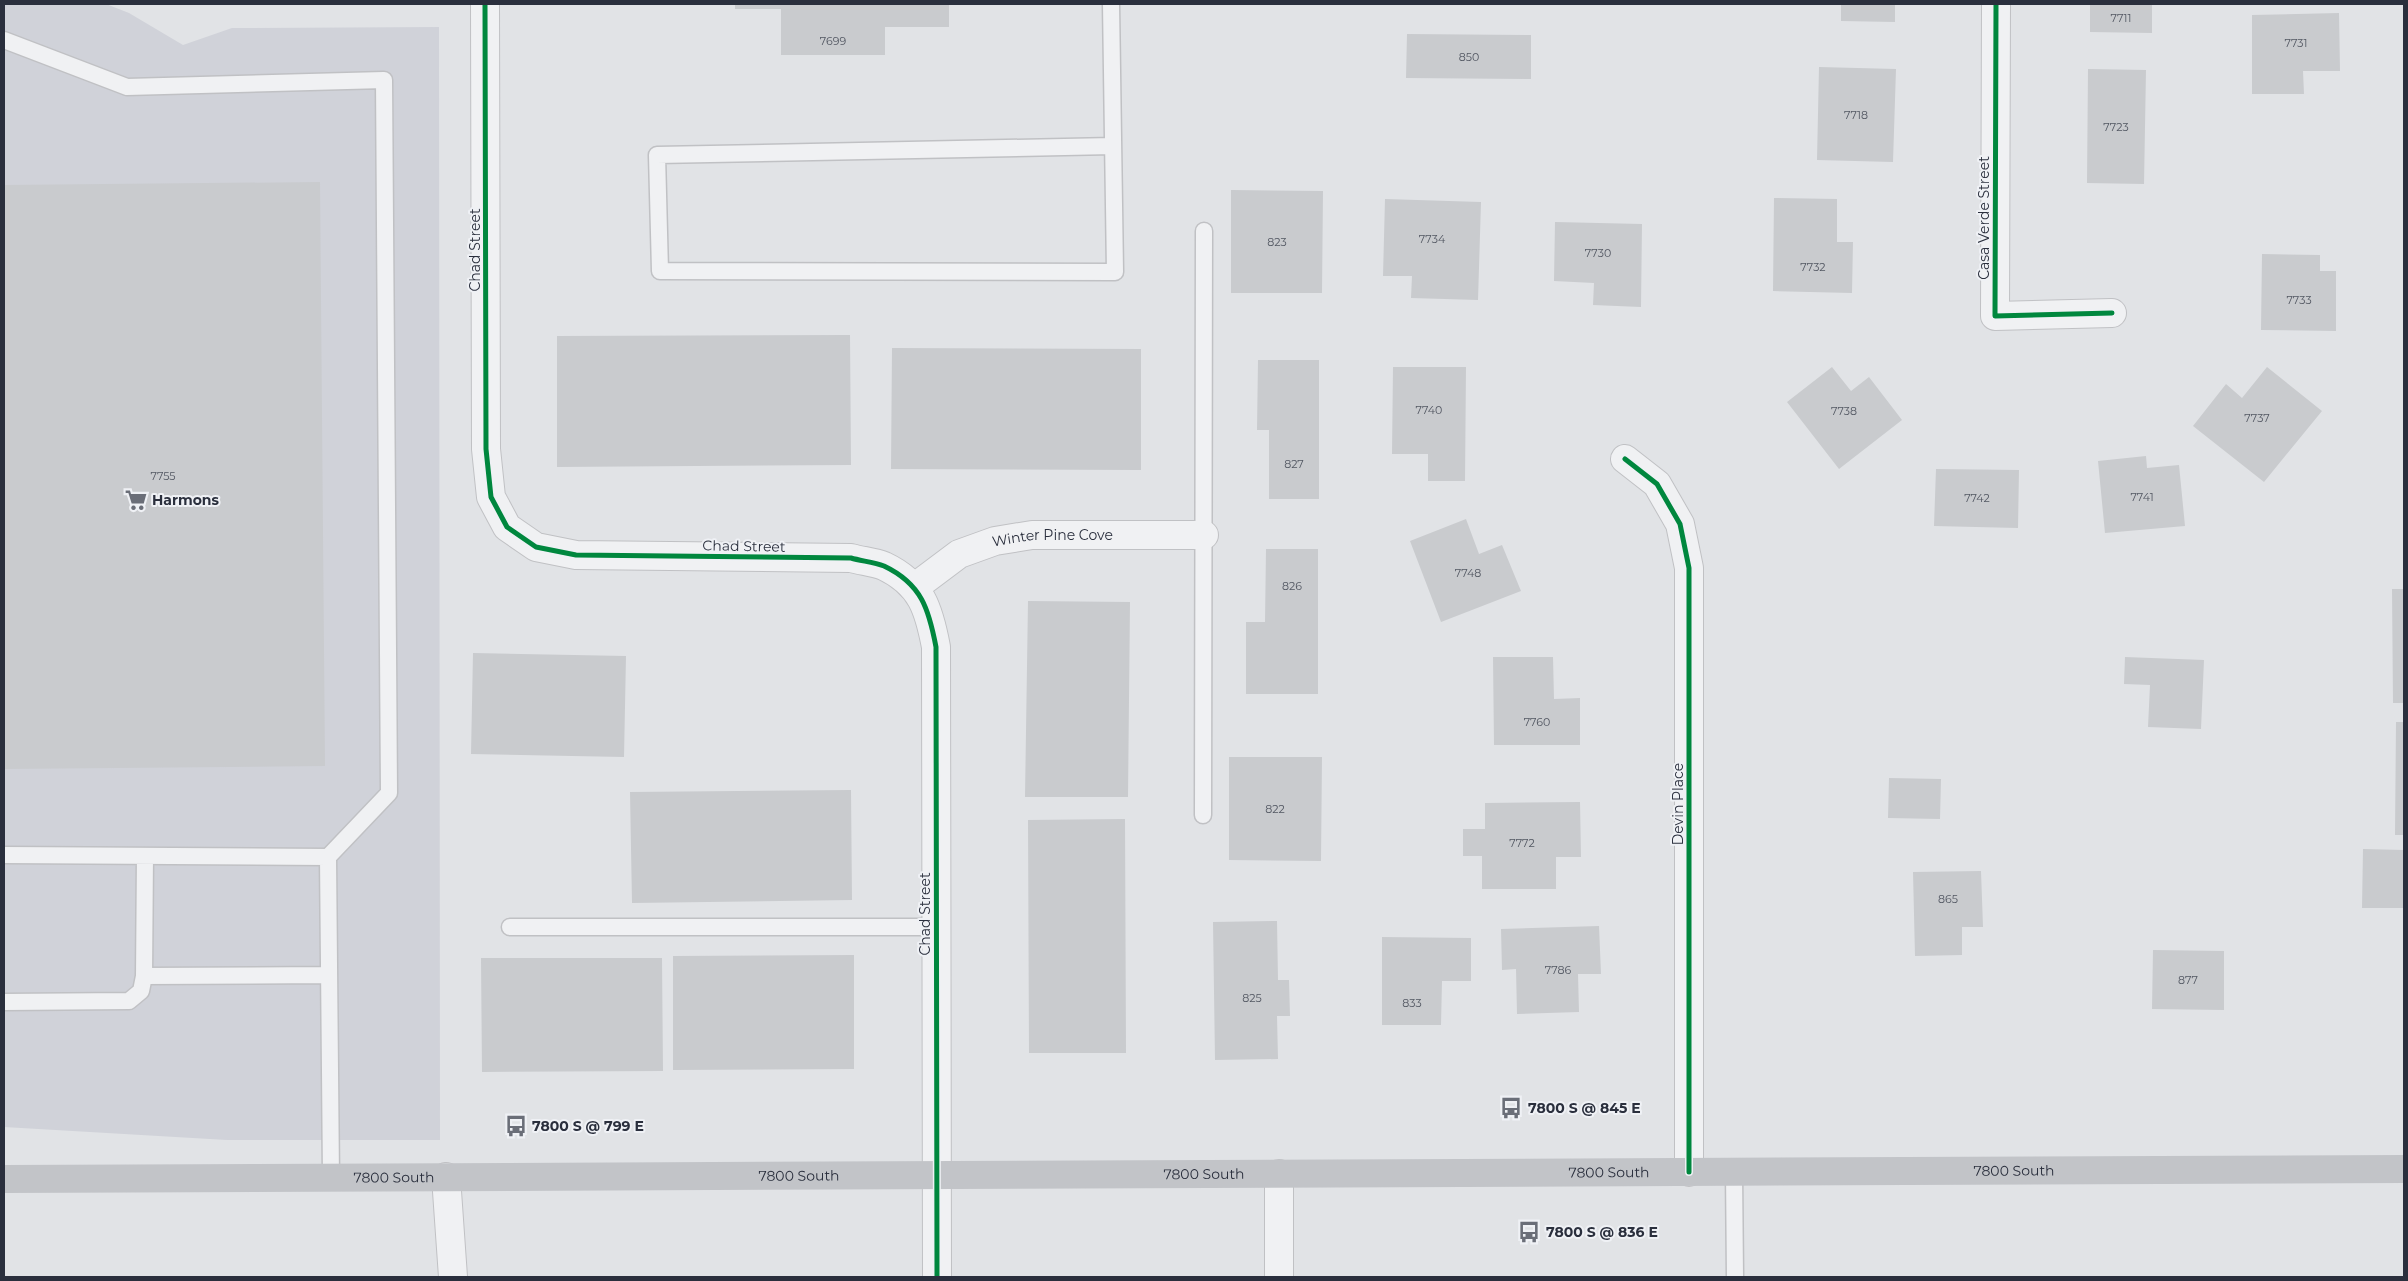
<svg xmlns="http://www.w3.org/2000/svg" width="2408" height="1281" viewBox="0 0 2408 1281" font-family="Montserrat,sans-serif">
<rect width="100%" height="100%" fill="#e1e3e6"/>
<path fill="#d0d2d9" d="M4,4H106L129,13L183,45L232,28L439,27L440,1140H227L4,1127Z"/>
<path fill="#c9cbce" d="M735,4H949V27H885V55H781V9H735Z
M1841,4H1895V22L1841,21Z
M2090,4H2152V33L2090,32Z
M2339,13L2340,71H2303L2304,94H2252V15Z
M1407,34L1531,35V79L1406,78Z
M1819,67L1896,69L1893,162L1817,160Z
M2088,69L2146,70L2144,184L2087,183Z
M320,182L325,766L4,769V185Z
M1231,190L1323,191L1322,293H1231Z
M1774,198L1837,199V242H1853L1852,293L1773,291Z
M1385,199L1481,202L1478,300L1411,298L1412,276H1383Z
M1555,222L1642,224L1641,307L1593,305L1594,283L1554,281Z
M2262,254L2320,255V271H2336V331L2261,330Z
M850,335L851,465L557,467V336Z
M892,348L1141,349V470L891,469Z
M1258,360H1319V499H1269V430H1257Z
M1393,367H1466L1465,481H1428V454H1392Z
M1832,367L1851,391L1869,377L1902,420L1839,469L1787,402Z
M2267,367L2322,411L2264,482L2193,426L2226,384L2242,398Z
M2146,456L2147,468L2179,465L2185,526L2105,533L2098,461Z
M1936,469L2019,470L2018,528L1934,526Z
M1466,519L1479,554L1502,545L1521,591L1441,622L1410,541Z
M1266,549H1318V694H1246V622H1265Z
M2392,589H2404V703H2393Z
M1028,601L1130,602L1128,797H1025Z
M473,653L626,656L624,757L471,754Z
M1493,657H1553L1554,699L1580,698V745H1494Z
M2125,657L2204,660L2201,729L2148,727L2150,685L2124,684Z
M2396,722H2404V835H2395Z
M1229,757H1322L1321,861L1229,860Z
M1889,778L1941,779L1940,819L1888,818Z
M851,790L852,900L632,903L630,792Z
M1580,802L1581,857H1556V889H1482V856H1463V829H1485V803Z
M1125,819L1126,1053H1029L1028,820Z
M2363,849L2404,850V908H2362Z
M1981,871L1983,927H1962V955L1915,956L1913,872Z
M1277,921L1278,980H1289L1290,1016H1277L1278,1059L1215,1060L1213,922Z
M1599,926L1601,974H1578L1579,1012L1517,1014L1516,969L1502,970L1501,929Z
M1382,937L1471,938V981H1442L1441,1025H1382Z
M2153,950L2224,951V1010L2152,1009Z
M854,955V1069L673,1070V956Z
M481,958H662L663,1071L482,1072Z"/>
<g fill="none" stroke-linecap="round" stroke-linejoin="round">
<g stroke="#c0c1c4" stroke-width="19">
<path id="lane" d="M1111,4L1115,272L660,271L657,155L1113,146
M4,40L127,87L384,80L389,793L328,857
M1203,815L1204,231
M4,855L328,857L331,1178
M510,927H936
M144,976L329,975
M4,1002L129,1001L141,991L144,976L145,856
M1734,1172L1735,1277"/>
</g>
<g stroke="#c0c1c4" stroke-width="30">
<g id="street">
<path d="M485,4L486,449L491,497L507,527L536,547L576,555L851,558C861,561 874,562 884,566C922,584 929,610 936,647L937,1277"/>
<path d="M1996,4L1995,316L2112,313"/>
<path d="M1625,459L1657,484L1680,524L1689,568V1172"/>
<path id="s1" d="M915,587L959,554L995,541L1032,535H1204"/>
<path d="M1279,1174V1277"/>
<path d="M446,1177L453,1277"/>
</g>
</g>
<use href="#lane" stroke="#f0f1f3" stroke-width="16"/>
<use href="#street" stroke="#f0f1f3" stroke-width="28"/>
<path stroke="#c2c4c8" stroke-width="28" id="s2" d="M4,1179L2404,1169"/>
<g stroke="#eff1f5" stroke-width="8">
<path id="cycleway" d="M485,4L486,449L491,497L507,527L536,547L576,555L851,558C861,561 874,562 884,566C922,584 929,610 936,647L937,1277
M1996,4L1995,316L2112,313
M1625,459L1657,484L1680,524L1689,568V1172"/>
</g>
<use href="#cycleway" stroke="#00873e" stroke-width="5"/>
</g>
<defs>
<g id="supermarket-bare" transform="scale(1.725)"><path d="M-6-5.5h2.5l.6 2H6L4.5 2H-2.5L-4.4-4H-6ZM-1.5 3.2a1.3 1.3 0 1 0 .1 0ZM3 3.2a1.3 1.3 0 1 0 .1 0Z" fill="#6a6e78" stroke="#eff1f5" stroke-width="2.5" paint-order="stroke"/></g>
<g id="bus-bare" transform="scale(1.725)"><path d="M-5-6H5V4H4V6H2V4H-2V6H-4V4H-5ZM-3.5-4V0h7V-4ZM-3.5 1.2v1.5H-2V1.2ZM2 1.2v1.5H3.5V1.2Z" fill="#6a6e78" stroke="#eff1f5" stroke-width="2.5" paint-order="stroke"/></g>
</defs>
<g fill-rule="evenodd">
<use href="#supermarket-bare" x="136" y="500"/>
<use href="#bus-bare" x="1511" y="1108"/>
<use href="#bus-bare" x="516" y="1126"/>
<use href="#bus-bare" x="1529" y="1232"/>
</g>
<g text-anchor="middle" stroke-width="4" stroke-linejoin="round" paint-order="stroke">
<g font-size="11" fill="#525762">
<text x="2121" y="22">7711</text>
<text x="833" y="45">7699</text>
<text x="2296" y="47">7731</text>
<text x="1469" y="61">850</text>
<text x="1856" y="119">7718</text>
<text x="2116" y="131">7723</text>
<text x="1432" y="243">7734</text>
<text x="1277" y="246">823</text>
<text x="1598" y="257">7730</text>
<text x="1813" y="271">7732</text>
<text x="2299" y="304">7733</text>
<text x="1429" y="414">7740</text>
<text x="1844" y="415">7738</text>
<text x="2257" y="422">7737</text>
<text x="1294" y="468">827</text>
<text x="163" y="480">7755</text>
<text x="2142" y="501">7741</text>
<text x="1977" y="502">7742</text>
<text x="1468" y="577">7748</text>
<text x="1292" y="590">826</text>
<text x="1537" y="726">7760</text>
<text x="1275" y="813">822</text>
<text x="1522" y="847">7772</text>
<text x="1948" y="903">865</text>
<text x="1558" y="974">7786</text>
<text x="2188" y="984">877</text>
<text x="1252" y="1002">825</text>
<text x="1412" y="1007">833</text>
</g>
<g font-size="14" fill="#2a2f3d" stroke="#eff1f5">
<text transform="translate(1984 218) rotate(-90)" y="5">Casa Verde Street</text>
<text transform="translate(475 250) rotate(-90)" y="5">Chad Street</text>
<text dy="5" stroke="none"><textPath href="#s1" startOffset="151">Winter Pine Cove</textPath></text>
<text transform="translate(744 546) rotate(1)" y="5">Chad Street</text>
<text transform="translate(1678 804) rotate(-90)" y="5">Devin Place</text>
<text transform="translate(925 914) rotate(-90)" y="5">Chad Street</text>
<text dy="5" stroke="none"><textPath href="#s2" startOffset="2010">7800 South</textPath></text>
<text dy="5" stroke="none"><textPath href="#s2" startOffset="1605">7800 South</textPath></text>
<text dy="5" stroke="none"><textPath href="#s2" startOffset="1200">7800 South</textPath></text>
<text dy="5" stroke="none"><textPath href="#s2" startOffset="795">7800 South</textPath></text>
<text dy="5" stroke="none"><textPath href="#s2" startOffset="390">7800 South</textPath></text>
</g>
<g font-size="14" font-weight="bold" fill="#2a2f3d" stroke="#eff1f5" text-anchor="start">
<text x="152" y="505">Harmons</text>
<text x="1528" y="1113">7800 S @ 845 E</text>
<text x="532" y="1131">7800 S @ 799 E</text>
<text x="1546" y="1237">7800 S @ 836 E</text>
</g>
</g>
<rect width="2408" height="1281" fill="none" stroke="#2a2f3d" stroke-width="10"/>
</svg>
